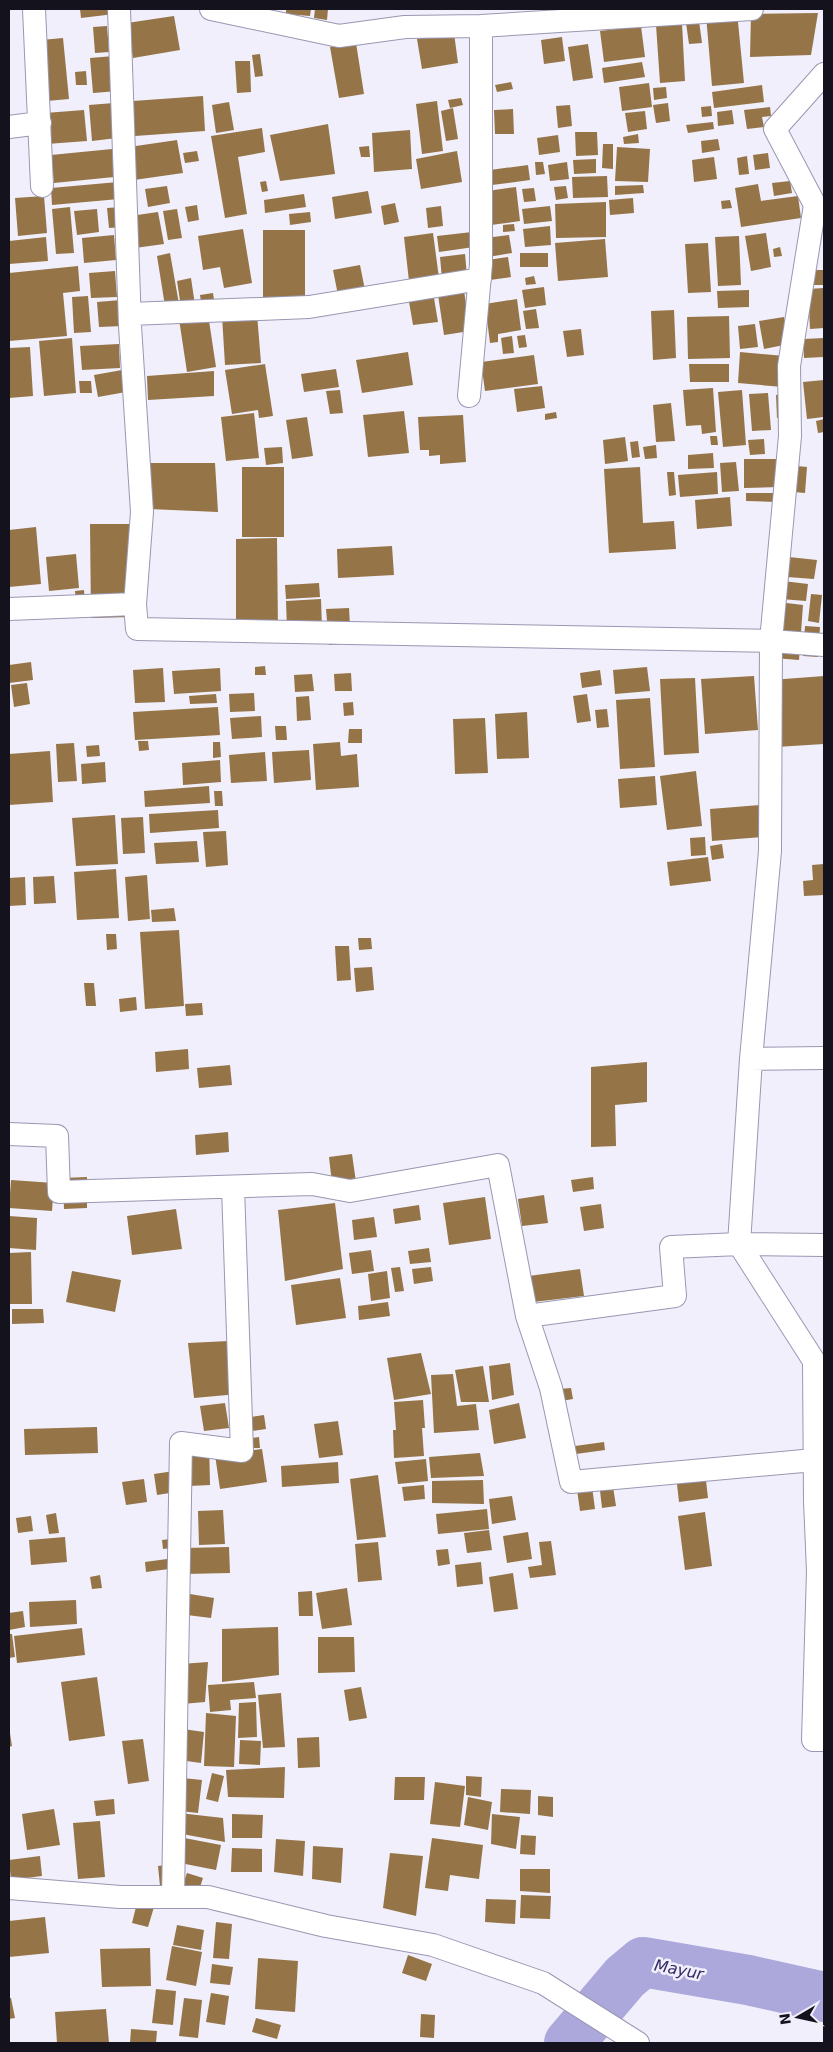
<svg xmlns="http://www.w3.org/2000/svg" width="833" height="2052" viewBox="0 0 833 2052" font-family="'DejaVu Sans',sans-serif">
<rect width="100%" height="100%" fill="#f0effb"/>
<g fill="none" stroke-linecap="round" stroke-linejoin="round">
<path stroke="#ada8db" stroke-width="50" d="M569,2043L625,1977L643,1962L748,1980L824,1997"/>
</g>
<path fill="#957447" d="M80,9H114V14L81,18Z
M286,9H311L310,16L286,14Z
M315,9H328L327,20L314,18Z
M737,12L744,83L712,86L706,15Z
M818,13L811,55L750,57L751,14Z
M174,16L180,50L133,58L127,23Z
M699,21L702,43L689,44L686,23Z
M682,23L685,81L660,83L656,25Z
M107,26L109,52L95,53L93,27Z
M641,26L645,57L604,62L600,31Z
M454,33L458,63L422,69L417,39Z
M562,37L565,61L544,64L541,40Z
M63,38L69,99L47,101L41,40Z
M356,43L364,94L339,98L330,47Z
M588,44L593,78L573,81L568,47Z
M260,54L263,76L255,77L252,55Z
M114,56L118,91L93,93L90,58Z
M235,61H250L251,92L237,93Z
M642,62L645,77L604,83L602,68Z
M86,71L87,85H76L75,72Z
M511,82L513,89L497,92L495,85Z
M649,83L652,107L622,111L619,87Z
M762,85L764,102L714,108L712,92Z
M666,87L667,98L654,100L653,88Z
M203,96L205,131L135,136L133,101Z
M461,98L463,105L450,108L448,100Z
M437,101L443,151L422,154L416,104Z
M229,102L234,130L216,133L212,105Z
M114,103L117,138L92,141L89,105Z
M668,103L670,121L656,123L653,105Z
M570,105L572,126L558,128L556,106Z
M711,106L712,116L702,117L701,107Z
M770,107L771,116L762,117L764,127L747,129L744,110Z
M453,108L458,139L446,141L441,111Z
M513,109L514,134H495L494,110Z
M84,110L87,141L47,144L45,113Z
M732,110L734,124L718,126L717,112Z
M645,111L647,129L628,132L625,113Z
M713,122L714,129L688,133L686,125Z
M328,124L335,174L280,181L270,135Z
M262,128L265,152L238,157L247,214L225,218L211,136Z
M410,130L412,169L374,172L372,133Z
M575,132H597L598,155L576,156Z
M638,134L639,143L624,144L623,137Z
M558,135L560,152L539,155L537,138Z
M718,139L720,150L702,153L701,141Z
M177,140L183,173L134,180L129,147Z
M603,144H613V169L602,168Z
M369,146L370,157H361L359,147Z
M617,147L650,149L648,182L615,181Z
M112,149L114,177L54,183L51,155Z
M197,151L199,161L185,163L183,153Z
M457,151L462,182L421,189L416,159Z
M768,153L770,168L755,170L753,155Z
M747,156L749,174L739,175L737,158Z
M714,157L717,179L694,182L692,160Z
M596,159V173L574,174L573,160Z
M535,162H543L545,174L536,175Z
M567,162L569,179L550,181L548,165Z
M528,165L530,180L492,185L490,170Z
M607,176L608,197L573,198L572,177Z
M266,181L268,191L262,192L260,182Z
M790,181L792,193L774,196L772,183Z
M118,182L119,199L52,205L51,188Z
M758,184L761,201L798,196L801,218L741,227L735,188Z
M643,185L644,193L615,195V186Z
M167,186L170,203L148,207L145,189Z
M566,186L568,198L556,200L554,187Z
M516,187L520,221L491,225L487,191Z
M534,188L536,201L524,202L522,189Z
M368,191L372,213L335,219L332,197Z
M304,194L306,207L265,213L264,200Z
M44,196L47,233L18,236L15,198Z
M633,198L634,213L610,215L609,200Z
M730,200L732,208L722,209L721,201Z
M606,202V237L556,238L555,204Z
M395,203L399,222L384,225L381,206Z
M197,205L199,220L188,222L185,207Z
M441,206L443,226L428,228L426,208Z
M550,206L552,221L524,224L522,209Z
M70,207L74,253L56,254L52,209Z
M121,207L122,227L109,228L107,208Z
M97,209L99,232L77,235L74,211Z
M177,209L182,238L168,240L163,211Z
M158,212L164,244L135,248L130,216Z
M310,212L311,222L290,225L289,214Z
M514,224L515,231L503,232V225Z
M550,226L551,245L525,247L523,229Z
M243,229L252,283L224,288L220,267L203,270L198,236Z
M263,230H305V301H263Z
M472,232L474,247L439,252L437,236Z
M433,233L439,278L409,281L404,237Z
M766,233L771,267L751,271L745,236Z
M114,235L116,260L84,263L82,238Z
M509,235L512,253L488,257L485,238Z
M739,236L741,285L718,286L715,237Z
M46,237L48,261L9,264V241Z
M605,239L608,277L558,281L555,243Z
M708,243L711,292L688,293L685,244Z
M780,247L782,256L774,257L773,249Z
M170,253L179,304L165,306L157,256Z
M520,253H548V267H520Z
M465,254L467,276L442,279L440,257Z
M508,257L511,277L490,280L487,260Z
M360,265L365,290L338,295L333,270Z
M78,266L80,291L63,293L67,336L9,341V273Z
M812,270H823L824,285H812Z
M115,271L117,297L91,298L89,273Z
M534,276L536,284L526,285L525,278Z
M191,278L195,305L181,307L177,281Z
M463,284L470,331L444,335L437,288Z
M544,287L546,305L525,308L522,290Z
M824,288V328L810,329L808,289Z
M749,290V307L718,308L717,291Z
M433,292L438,322L413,325L408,296Z
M213,293L215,306L202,309L200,295Z
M88,296L91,332L74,333L72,297Z
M517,299L521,330L498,334V342L490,343L485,304Z
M121,300L123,326L99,327L97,302Z
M536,309L539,328L526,329L523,311Z
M674,310L676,358L653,360L651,311Z
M208,314L216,367L187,372L179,319Z
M257,314L261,363L225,365L222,316Z
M729,316L730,358L688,359L687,317Z
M784,317L789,344L764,349L759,321Z
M755,324L758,347L740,349L738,326Z
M581,329L584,355L567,357L563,331Z
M525,335L527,347L519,348L517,336Z
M512,336L514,353L503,354L501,338Z
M72,338L76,393L44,396L39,341Z
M824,338V357L804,358L803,339Z
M119,344L120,368L82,370L80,346Z
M30,347L33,396L9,398V348Z
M408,352L413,385L362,393L356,360Z
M740,352L785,356L783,387L738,383Z
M534,355L538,384L485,391L481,362Z
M265,364L273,416L259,418L258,410L232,414L225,370Z
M689,364H729V382H690Z
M336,369L339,387L304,392L301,374Z
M122,370L126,392L98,397L94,375Z
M214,371V396L148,400L147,376Z
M824,380V417L807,419L803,382Z
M79,381H91L92,393H80Z
M542,386L545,408L517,412L514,389Z
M713,388L716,432L702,434L701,425L686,426L683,390Z
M340,390L343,413L330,414L326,391Z
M742,390L746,445L723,447L718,392Z
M768,393L771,430L752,431L749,394Z
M787,394L788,417L777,418L776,395Z
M671,403L675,441L656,442L653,405Z
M404,411L409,453L368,457L363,415Z
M556,412L557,418L545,420V414Z
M254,413L259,458L226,461L221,417Z
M463,415L466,462L440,464V455L429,456V450H420L418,417Z
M307,417L313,456L292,459L286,420Z
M824,419V432L818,433L816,421Z
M710,436H717L718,445H711Z
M625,437L628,461L605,464L603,440Z
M764,439L765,454L750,455L748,440Z
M638,441L640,457L632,458L630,442Z
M656,445L657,458L645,459L643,447Z
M282,447L283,463L266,465L264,448Z
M713,453L714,468L688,469V455Z
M744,459H778L779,487L744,488Z
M736,462L739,491L722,492L720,463Z
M148,463H215L218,512L149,509Z
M797,466L807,467L805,493L794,492Z
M242,467H284V537H242Z
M640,467L643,523L674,521L676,549L609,553L604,469Z
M667,472H674L676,495L669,496Z
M717,472L718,494L680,497L678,475Z
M746,493H776V502L746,501Z
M730,497L732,526L697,529L695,500Z
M90,524H131L132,617L91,618Z
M36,527L41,584L9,587V530Z
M277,538L278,631L236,630V539Z
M392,546L394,575L338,578L337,549Z
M76,554L79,588L49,591L46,557Z
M789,557L817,560L814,579L787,577Z
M783,581L808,584L806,601L781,599Z
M319,583L320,597L286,599L285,585Z
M84,590L85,604L76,605L75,591Z
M811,594L822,595L819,623L808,621Z
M321,599L322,628L287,630L286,601Z
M778,602L803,605L799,660L774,658Z
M349,608L351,643L329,645L326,609Z
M805,626L820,627L818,657L803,656Z
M31,662L33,680L9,683V665Z
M265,666L266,675H255V667Z
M647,667L650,691L615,694L613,670Z
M163,668L165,702L135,703L133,670Z
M220,668L221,691L174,694L172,671Z
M600,670L602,685L582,688L580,673Z
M351,673L352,691H335L334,674Z
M312,674L314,691L295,692L294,675Z
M754,676L758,730L705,734L701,679Z
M824,676V744L776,747L771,680Z
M695,678L699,753L664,755L660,679Z
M27,683L30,704L14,707L11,685Z
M254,693L255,711L230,712L229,694Z
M216,694L217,703L190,704L189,696Z
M587,694L591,721L577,723L573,696Z
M309,696L311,720L297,721L296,697Z
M650,698L655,767L620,769L616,700Z
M353,702L354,715L344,716L343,703Z
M218,707L220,735L135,740L133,712Z
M607,709L609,727L597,728L595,710Z
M527,712L529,758L497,759L495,714Z
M261,716L262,737L232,739L230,718Z
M485,718L488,773L455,774L453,719Z
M275,726H286L287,740H276Z
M349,729H362V743H348Z
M138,741H148L149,750L139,751Z
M213,742H220L221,757L213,758Z
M340,742L341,756L357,754L359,787L316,790L313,744Z
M74,743L77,781L58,782L56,744Z
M99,745L100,756L87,757L86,746Z
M309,750L311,780L274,783L272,752Z
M50,751L53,802L9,805V754Z
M265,752L267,781L231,783L229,755Z
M220,760L221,782L183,785L182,763Z
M105,762L106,782L82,784L81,764Z
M696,771L702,826L667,830L660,776Z
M655,776L657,805L620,808L618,779Z
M209,786L210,803L145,807L144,791Z
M214,791H222L223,806H215Z
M760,805L762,837L712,841L710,809Z
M218,810L219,828L150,833L149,814Z
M115,815L118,864L76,866L72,818Z
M143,817L145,853L123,854L121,818Z
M226,831L228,865L206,867L203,832Z
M705,837L706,855L691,856L690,838Z
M197,841L199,862L156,864L154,843Z
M722,844L724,858L712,860L710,846Z
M708,857L711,881L670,886L667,862Z
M824,864V895L804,896L803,881L813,880L812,865Z
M116,869L119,918L77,920L74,872Z
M147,875L150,919L128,921L125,877Z
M54,876L56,903L34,904L33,877Z
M25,877L26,905L9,906V878Z
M174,908L176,921L152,922L151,910Z
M179,930L184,1006L145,1009L140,932Z
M106,934H116L117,949L107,950Z
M358,938H371L372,949L359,950Z
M335,946H349L351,980L337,981Z
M372,967L374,990L356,992L354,968Z
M84,983H94L96,1006H86Z
M136,997L137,1010L120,1012L119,999Z
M202,1003L203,1015L186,1016L185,1004Z
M188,1049L189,1069L156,1072L155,1052Z
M647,1062V1102L615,1105L616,1146L591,1147V1067Z
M230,1065L232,1085L199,1088L197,1068Z
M228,1132L229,1152L196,1155L195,1135Z
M352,1154L357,1189L333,1192L329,1157Z
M87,1177V1208L64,1209L63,1178Z
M593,1177L594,1189L573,1192L571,1180Z
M11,1180L54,1183L52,1211L9,1208Z
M544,1195L548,1223L522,1226L518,1199Z
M485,1197L491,1239L449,1245L443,1203Z
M335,1203L343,1269L285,1281L278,1210Z
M601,1204L604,1228L584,1231L580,1207Z
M419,1205L421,1220L395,1224L393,1209Z
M176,1209L182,1249L132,1255L127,1216Z
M9,1216L37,1218L36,1250L9,1248Z
M374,1217L377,1237L354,1240L352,1220Z
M429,1248L431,1262L410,1264L408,1251Z
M371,1250L374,1271L352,1274L349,1253Z
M31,1252L32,1304H9V1253Z
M400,1267L404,1291L395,1292L391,1268Z
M431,1267L433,1281L414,1284L412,1269Z
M580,1269L584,1296L533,1302L529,1276Z
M72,1271L121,1280L115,1312L66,1302Z
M387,1271L390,1298L371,1301L368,1274Z
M340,1278L346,1318L296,1325L291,1285Z
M388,1302L390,1316L359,1320L358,1306Z
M12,1309H43L44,1323L12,1324Z
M249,1340V1393L194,1398L188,1343Z
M421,1353L431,1394L394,1400L387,1358Z
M510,1363L514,1395L492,1400L489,1366Z
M483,1366L489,1402H461L455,1370Z
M453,1374L457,1406L476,1404L479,1430L434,1433L431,1375Z
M571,1388L573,1399L561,1401L559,1389Z
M423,1400L425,1428H422L424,1456L394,1458L393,1430H396L394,1402Z
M225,1403L229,1428L204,1431L200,1406Z
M519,1403L526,1438L494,1444L489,1410Z
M264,1415L266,1429L252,1431L250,1417Z
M338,1421L343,1455L319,1458L314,1424Z
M97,1427L98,1453L25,1455L24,1429Z
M259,1437L260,1448H253L251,1438Z
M209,1440L210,1485L189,1486L187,1441Z
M604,1442L605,1450L576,1454L575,1446Z
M262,1449L267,1482L220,1489L215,1455Z
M480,1453L484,1476L431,1478L429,1457Z
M426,1459L428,1481L398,1484L395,1462Z
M338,1462L339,1483L282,1487L281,1466Z
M174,1471L176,1492L157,1495L154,1474Z
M705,1472L708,1498L679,1502L676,1475Z
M378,1475L386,1537L357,1540L350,1479Z
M144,1479L147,1502L126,1505L122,1482Z
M591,1479L595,1509L580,1511L576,1482Z
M483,1480L484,1504L432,1503V1481Z
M612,1480L616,1506L602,1508L599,1482Z
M424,1485L425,1499L404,1501L402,1487Z
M512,1496L516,1520L492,1524L489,1499Z
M487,1509L489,1529L438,1534L436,1514Z
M223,1510L225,1544L199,1545L198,1511Z
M705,1512L712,1566L685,1570L678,1516Z
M56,1513L59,1533L49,1534L46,1515Z
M31,1516L33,1531L18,1533L16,1518Z
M489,1530L492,1550L467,1553L464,1533Z
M528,1532L532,1559L507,1563L503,1536Z
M65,1537L67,1562L31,1565L29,1540Z
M178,1538L180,1547L163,1549L162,1540Z
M551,1541L556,1575L530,1578L528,1567L542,1565L539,1542Z
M378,1542L382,1580L358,1582L355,1544Z
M229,1547L230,1573L185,1574L184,1548Z
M448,1549L450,1564L438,1566L436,1550Z
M167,1559L169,1569L146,1572L145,1562Z
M481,1562L483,1584L457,1587L455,1565Z
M513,1573L518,1609L494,1612L489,1577Z
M100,1575L102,1588L92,1589L90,1577Z
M347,1588L352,1625L322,1629L316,1593Z
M312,1591L313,1616H299L298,1592Z
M190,1594L214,1598L211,1618L187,1615Z
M76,1600L77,1624L30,1627L29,1602Z
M23,1611L25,1627L9,1630V1613Z
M278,1627L279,1675L222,1682V1629Z
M82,1628L85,1655L17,1663L14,1636Z
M9,1634H12L15,1657L9,1658Z
M318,1637H354L355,1672L318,1673Z
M208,1662L205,1702L182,1704L181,1664Z
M97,1677L105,1736L69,1741L61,1682Z
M254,1682L256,1698L230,1700L231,1710L210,1712L208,1685Z
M361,1687L367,1718L349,1721L344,1690Z
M281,1693L285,1747L263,1748L258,1695Z
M256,1702L257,1737L238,1738L239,1703Z
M206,1713L236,1716L234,1767L204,1766Z
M9,1727L12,1746L9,1747Z
M183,1729L204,1732L201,1763L179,1760Z
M319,1737L320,1767L298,1768L297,1738Z
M143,1739L149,1781L128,1784L122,1741Z
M240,1740L261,1741L260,1765L239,1764Z
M285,1767L284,1798L228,1797L226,1770Z
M212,1773L224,1776L218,1802L206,1799Z
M466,1776L482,1777L481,1797L466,1795Z
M395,1777H425L424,1800H394Z
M183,1778L202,1780L198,1813L180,1811Z
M435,1782L465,1786L460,1827L430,1824Z
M501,1789L531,1790L530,1814L500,1812Z
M538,1796L553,1797V1817L538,1815Z
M468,1797L492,1802L488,1830L464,1825Z
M114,1799L115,1814L96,1816L94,1801Z
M54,1809L60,1845L27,1850L22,1814Z
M179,1813L223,1818L225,1842L177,1833Z
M232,1814L263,1815L262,1838H232Z
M492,1814L520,1817L516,1849L491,1844Z
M100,1821L105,1877L78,1879L73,1823Z
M521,1835L536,1836L535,1855L520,1854Z
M179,1837L221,1845L216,1870L175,1862Z
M432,1838L483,1845L479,1879L450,1875L448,1891L425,1888Z
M276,1839L305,1841L303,1876L274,1872Z
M313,1846L343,1848L341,1883L312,1879Z
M232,1848L262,1849V1872H231Z
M390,1853L423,1856L416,1916L383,1908Z
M40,1856L42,1876L11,1880L9,1860Z
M174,1864L176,1884L160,1886L158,1866Z
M520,1869H550V1893L520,1891Z
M187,1873L203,1878L198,1893L182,1887Z
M521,1895L551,1896L550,1919L520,1918Z
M486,1899L516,1900L515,1924L485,1922Z
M137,1903L154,1907L148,1927L132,1923Z
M45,1917L49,1953L9,1957V1921Z
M216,1922L232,1924L229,1959L213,1958Z
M177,1925L204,1930L201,1950L173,1945Z
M172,1946L202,1952L196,1986L166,1980Z
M150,1948L151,1986L102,1987L100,1949Z
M408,1955L432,1964L426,1981L402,1973Z
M258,1958L298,1961L295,2012L255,2009Z
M212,1964L233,1967L230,1985L210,1983Z
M156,1989L176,1991L173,2025L152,2023Z
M211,1993L229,1996L225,2025L206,2022Z
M9,1998H11L15,2018L9,2019Z
M184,1998L202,2000L198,2038L179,2036Z
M106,2009L109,2043H57L55,2012Z
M421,2014L435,2015L434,2038L420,2037Z
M256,2018L281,2025L277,2039L252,2032Z
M131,2029L157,2031L156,2043H130Z"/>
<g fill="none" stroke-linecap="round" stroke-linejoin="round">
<g stroke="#9997b2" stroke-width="24">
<path id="street" d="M34,9L42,186
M119,9L130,326L142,512L135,604
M211,9L339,36L405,27L481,26
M824,74L775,129L815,205L789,366L790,436L771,641L770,851L751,1059L739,1244L824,1245
M9,127L40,123
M130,314L309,307L480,279
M469,396L481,264V26L752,9
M9,609L135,604L137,629L771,641L824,645
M751,1059L824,1058
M9,1134L57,1136L59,1192L312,1184L350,1191L498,1165L527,1316L675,1296L671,1247L739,1244L814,1361L815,1501L818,1571L813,1740H824
M527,1316L551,1388L571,1482L814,1460
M9,1888L120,1897H208L326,1926L433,1945L543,1983L638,2043
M173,1897L181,1443L242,1451L233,1187"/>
</g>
<use href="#street" stroke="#fff" stroke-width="22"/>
</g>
<g text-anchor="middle" stroke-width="5" stroke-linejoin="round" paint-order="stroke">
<g font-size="16" font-style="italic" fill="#362966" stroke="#f0effb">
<text transform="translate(679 1969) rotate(11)" y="6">Mayur</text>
</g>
</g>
<rect width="833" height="2052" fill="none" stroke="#14131d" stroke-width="20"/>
<g transform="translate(798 2017) rotate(261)" stroke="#f0effb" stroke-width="4" paint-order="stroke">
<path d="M0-4L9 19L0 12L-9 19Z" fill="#14131d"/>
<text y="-8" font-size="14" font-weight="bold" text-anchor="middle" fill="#14131d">N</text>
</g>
</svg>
